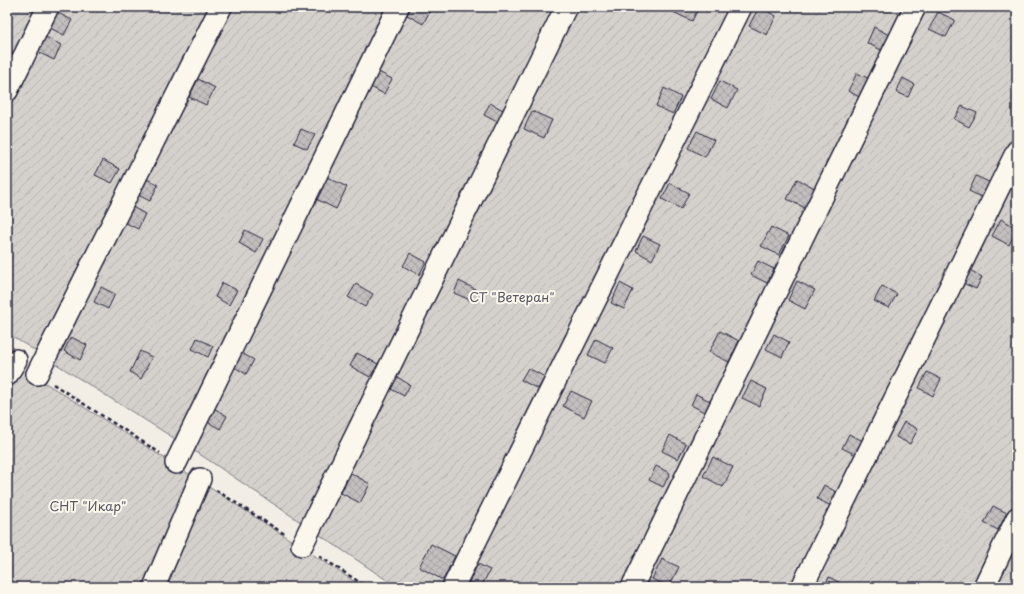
<svg xmlns="http://www.w3.org/2000/svg" width="1024" height="594" viewBox="0 0 1024 594" font-family="'Playpen Sans',sans-serif">
<defs>
<pattern id="garden-furrows" width="10" height="10" patternUnits="userSpaceOnUse"><rect width="10" height="10" fill="#d4d1cc"/><path d="M-1 1l2-2M0 10L10 0M9 11l2-2" fill="none" stroke="#b6b3b0"/></pattern>
<pattern id="building-cross-hatch" width="8" height="8" patternUnits="userSpaceOnUse"><rect width="8" height="8" fill="#c2bebe"/><path d="M0 0l8 8M0 8l8-8" fill="none" stroke="#a6a3a4"/></pattern>
</defs>
<rect width="100%" height="100%" fill="#f2eee5"/>
<filter id="ink" filterUnits="userSpaceOnUse"><feTurbulence type="fractalNoise" baseFrequency=".025" numOctaves="2"/><feDisplacementMap in="SourceGraphic" scale="8" xChannelSelector="R" yChannelSelector="G"/><feConvolveMatrix kernelMatrix="1 2 1 2 8 2 1 2 1" color-interpolation-filters="sRGB"/></filter>
<g filter="url(#ink)">
<path fill="url(#garden-furrows)" stroke="#7b7a84" d="M7,7H1017V587H397L207,459L7,333Z
M7,359L138,441L363,587H7Z"/>
<path fill="url(#building-cross-hatch)" stroke="#22223b" d="M411,7H427L431,9L423,24L407,15Z
M663,7H699L692,21Z
M759,7L776,16L767,35L749,26Z
M56,12L72,20L64,35L48,27Z
M938,12L955,20L946,37L929,29Z
M874,27L891,36L883,51L867,43Z
M44,36L61,45L54,60L36,51Z
M375,70L392,79L384,94L367,85Z
M857,73L872,80L863,99L848,91Z
M903,78L914,84L908,97L896,92Z
M198,79L215,88L206,105L189,97Z
M720,81L737,90L728,108L711,99Z
M664,88L681,97L673,114L656,106Z
M490,103L505,111L499,123L484,115Z
M962,106L977,113L969,127L954,119Z
M532,111L552,120L544,138L524,129Z
M301,129L315,135L307,149L294,143Z
M697,131L714,140L705,157L688,148Z
M103,160L120,169L112,183L95,175Z
M976,176L993,184L985,199L969,191Z
M143,177L158,185L150,201L134,193Z
M327,177L347,187L336,209L316,199Z
M797,179L815,188L805,208L787,199Z
M670,183L689,193L681,209L662,199Z
M129,205L145,214L138,229L122,221Z
M1001,219L1017,228L1009,245L992,236Z
M771,227L789,236L779,255L761,246Z
M245,230L263,239L256,253L239,243Z
M643,236L660,244L652,260L636,251Z
M410,253L426,262L419,275L403,266Z
M758,261L774,269L767,283L751,275Z
M970,270L982,277L976,289L963,283Z
M459,281L475,289L470,300L454,293Z
M797,281L815,290L805,309L788,300Z
M222,283L237,290L229,305L215,297Z
M620,283L633,290L624,309L611,303Z
M356,284L373,294L365,307L348,297Z
M882,286L897,294L889,308L874,301Z
M101,287L115,294L108,309L94,302Z
M720,331L739,341L729,362L709,352Z
M774,334L789,342L782,357L766,349Z
M71,337L87,345L80,360L64,351Z
M197,338L213,346L208,357L192,349Z
M596,339L613,348L605,363L588,355Z
M140,351L152,357L141,379L130,372Z
M238,351L254,360L246,374L231,365Z
M357,353L378,364L370,377L350,366Z
M528,368L545,377L538,389L521,380Z
M927,372L941,379L933,396L919,388Z
M394,375L410,385L404,396L387,387Z
M751,381L767,389L759,406L742,398Z
M571,391L592,401L584,417L563,406Z
M696,394L712,402L706,413L691,405Z
M212,407L227,416L220,429L204,420Z
M904,422L918,429L910,444L896,437Z
M849,434L863,441L856,455L842,448Z
M670,435L686,444L678,459L662,451Z
M713,457L733,467L723,487L703,476Z
M656,466L670,473L663,487L649,480Z
M351,473L370,484L360,503L341,493Z
M824,485L838,493L831,506L817,499Z
M993,506L1007,513L998,530L984,523Z
M431,544L455,556L443,580L419,567Z
M662,559L679,567L669,587L652,579Z
M478,564L490,570L481,587L469,582Z
M829,577L848,587H824Z"/>
<g fill="none" stroke-linecap="round" stroke-linejoin="round">
<g stroke="#22223b" stroke-width="24">
<path id="minor" d="M7,91L48,7
M37,374L221,7
M7,375L16,360
M176,463L398,7
M302,545L566,7
M154,587L200,479
M453,587L741,7
M632,587L915,7
M802,587L1017,151
M984,587L1017,518"/>
</g>
<path stroke="#22223b" stroke-width="2.5" stroke-dasharray="4 3" stroke-linecap="butt" d="M53,384L160,453
M216,490L286,535
M319,556L367,587"/>
<use href="#minor" stroke="#fbf7ec" stroke-width="21"/>
</g>
</g>
<g text-anchor="middle" stroke-width="4" stroke-linejoin="round" paint-order="stroke">
<g font-size="13" fill="#575766" stroke="#fbf7ec">
<text x="512" y="302">СТ "Ветеран"</text>
<text x="88" y="511">СНТ "Икар"</text>
</g>
</g>
<rect width="1024" height="594" fill="none" stroke="#fbf7ec" stroke-width="24"/>
<rect x="12" y="12" width="1000" height="570" fill="none" stroke="#22223b" stroke-width="1.5" filter="url(#ink)"/>
</svg>
